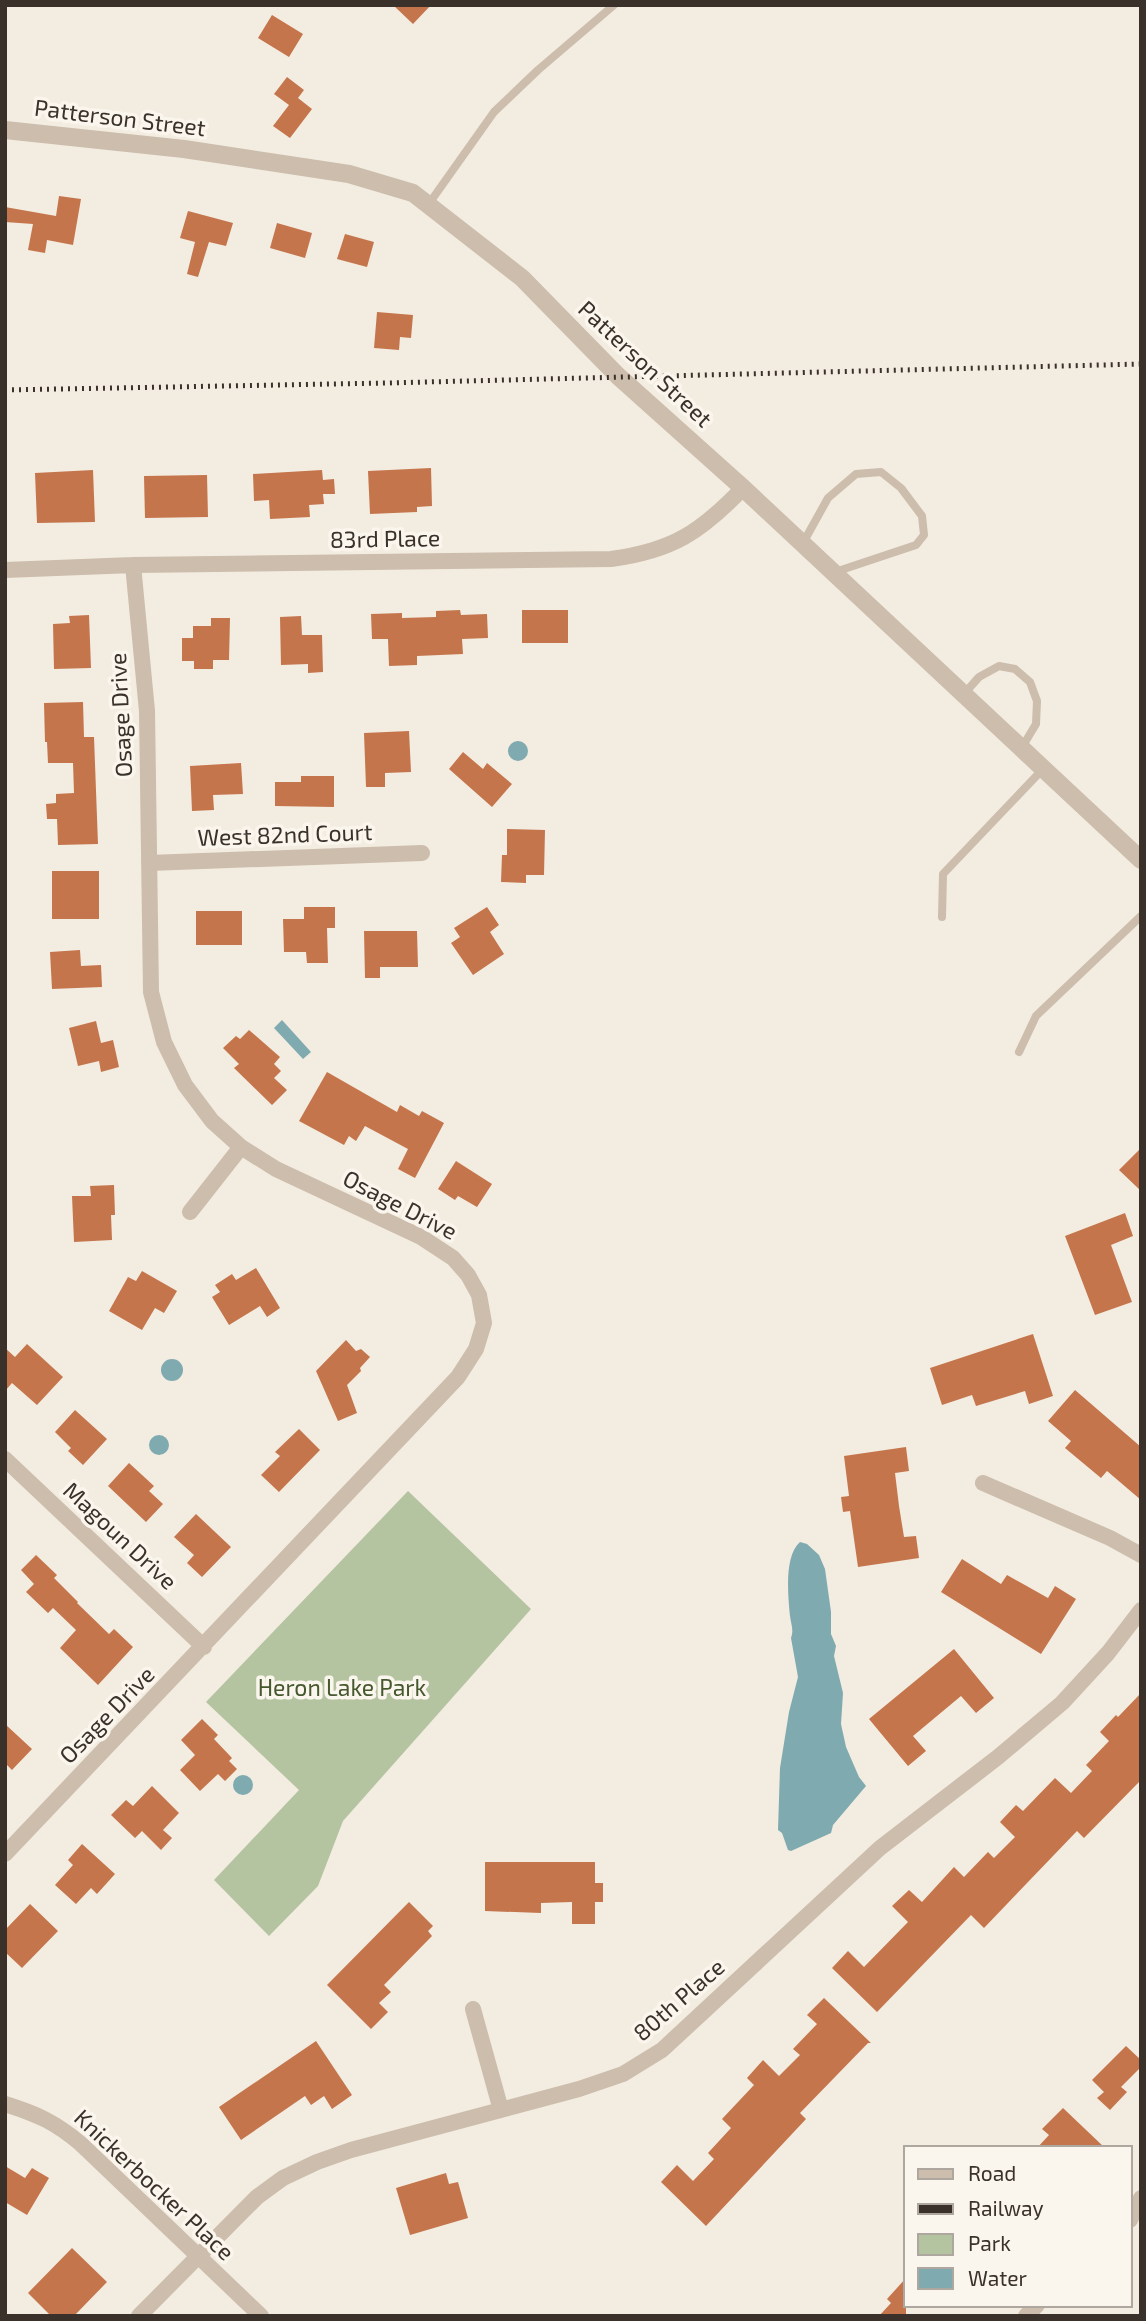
<svg xmlns="http://www.w3.org/2000/svg" width="1146" height="2321" viewBox="0 0 1146 2321" font-family="'Exo 2',sans-serif">
<rect width="100%" height="100%" fill="#f3ece0"/>
<path fill="#b4c3a0" d="M408,1491L531,1609L343,1821L318,1886L269,1936L214,1880L299,1790L206,1702Z"/>
<path fill="#7faab0" d="M508 751a10 10 0 1 1 20 0a10 10 0 1 1-20 0Z
M282,1020L311,1052L303,1059L274,1028Z
M161 1370a11 11 0 1 1 22 0a11 11 0 1 1-22 0Z
M149 1445a10 10 0 1 1 20 0a10 10 0 1 1-20 0Z
M800,1542L807,1544L819,1555L825,1569L831,1612V1634L836,1646L834,1656L843,1693L841,1724L846,1747L859,1777L866,1786L833,1825L831,1833L791,1851L788,1850L782,1833L778,1830L780,1768L789,1712L798,1677L791,1638C794,1630 791,1624 790,1616C788,1595 784,1556 800,1542Z
M233 1785a10 10 0 1 1 20 0a10 10 0 1 1-20 0Z"/>
<path fill="#c5754c" d="M393,5H431L413,24Z
M272,15L303,34L289,57L258,38Z
M287,77L304,90L298,98L312,109L290,138L273,126L289,105L274,94Z
M59,196L81,199L73,245L47,240L45,253L28,250L33,224L5,222V207L56,216Z
M188,211L233,223L226,246L209,242L198,277L187,274L195,242L180,238Z
M277,223L312,233L305,258L270,248Z
M345,234L374,242L367,267L337,259Z
M377,312L413,315L411,338L400,337L399,350L374,348Z
M431,468L432,506L417,507V512L370,514L368,471Z
M93,470L95,522L37,523L35,473Z
M322,470L323,480L334,479L335,494H323L324,504L309,505L310,517L270,519L269,500L254,501L253,474Z
M207,475L208,517L145,518L144,476Z
M460,610L461,615L487,614L488,638L462,639L463,654L417,656V665L389,666L388,639H372L371,614L402,613V618L436,617V611Z
M522,610H568V643H522Z
M89,615L91,668L54,669L53,624L70,623L69,616Z
M301,616L302,635H322L323,672L308,673V664L281,665L280,617Z
M211,618H230L229,660H213V669H194V661H182V638H193V626H211Z
M83,702L84,737H94L98,844L58,845L57,819H47L46,804L56,803V794L74,793L73,763H48L47,742H45L44,703Z
M409,731L411,772L385,773V787H366L364,733Z
M463,752L483,769L487,763L512,784L492,807L449,769Z
M241,763L243,794L213,795L214,810L192,811L190,766Z
M301,776H334V807L275,806V782H301Z
M507,829L545,830L544,875H526V883L501,882L502,855H507Z
M52,871H99V919H52Z
M304,907H335V928H327L328,963H307L306,952H284L283,919H304Z
M487,907L499,925L490,932L504,954L473,975L451,943L460,937L454,928Z
M196,911H242V945H196Z
M364,931H417L418,967H380V978H365Z
M80,950L81,966L101,965L102,987L52,989L50,952Z
M96,1021L101,1043L113,1040L119,1067L101,1072L99,1061L78,1066L69,1028Z
M249,1030L280,1057L274,1064L281,1071L274,1078L287,1090L272,1105L234,1068L239,1064L223,1048L236,1036L240,1039Z
M327,1072L397,1112L400,1105L419,1116L422,1111L444,1123L415,1178L398,1169L408,1149L365,1126L356,1141L349,1136L344,1145L299,1121Z
M1141,1148V1191L1119,1170Z
M456,1161L492,1184L477,1207L458,1196L455,1200L438,1189Z
M114,1185L115,1215H111L112,1240L74,1242L72,1196H91L90,1186Z
M1125,1213L1133,1236L1111,1245L1132,1302L1095,1315L1065,1236Z
M256,1268L280,1308L267,1317L260,1306L229,1325L212,1297L220,1292L215,1285L232,1274L236,1280Z
M142,1271L177,1291L164,1313L155,1308L142,1330L109,1311L128,1277L136,1281Z
M1033,1334L1053,1396L1029,1404L1025,1391L976,1406L972,1395L942,1405L930,1368Z
M346,1340L356,1351L361,1349L370,1357L360,1368L361,1371L347,1385L357,1413L338,1421L316,1371Z
M27,1344L63,1377L37,1405L12,1383L5,1391V1348L15,1357Z
M1075,1390L1141,1447V1500L1107,1471L1101,1478L1065,1448L1071,1441L1048,1421Z
M75,1410L107,1439L83,1465L68,1451L71,1448L55,1432Z
M299,1429L320,1450L279,1492L261,1475L280,1456L275,1452Z
M906,1447L909,1471L895,1473L899,1506L904,1537L916,1536L919,1558L858,1567L850,1511L843,1512L841,1497L849,1496L844,1456Z
M129,1463L154,1486L149,1491L163,1504L146,1522L108,1486Z
M196,1514L231,1547L202,1577L187,1563L194,1555L174,1537Z
M36,1555L57,1575L54,1578L78,1602L77,1603L109,1634L114,1629L133,1647L98,1685L60,1648L76,1630L53,1608L48,1613L26,1592L34,1584L21,1570Z
M962,1559L1001,1584L1007,1575L1048,1598L1055,1586L1076,1599L1041,1654L941,1592Z
M954,1649L994,1698L976,1713L961,1696L913,1736L926,1751L908,1766L869,1719Z
M1141,1693V1780L1084,1838L1077,1831L984,1928L971,1915L877,2012L832,1968L848,1951L864,1967L908,1922L892,1906L909,1890L922,1902L954,1867L964,1877L988,1852L994,1858L1015,1837L1000,1822L1016,1805L1023,1811L1055,1778L1071,1793L1092,1771L1086,1765L1109,1741L1100,1732L1116,1715L1118,1717Z
M202,1719L218,1735L214,1739L232,1758L229,1761L237,1769L225,1781L218,1774L200,1791L180,1770L195,1755L181,1740Z
M5,1724L32,1749L12,1770L5,1763Z
M152,1786L179,1813L163,1830L172,1838L161,1850L142,1831L135,1838L111,1815L126,1800L133,1806Z
M82,1844L115,1874L97,1894L91,1888L76,1904L55,1885L73,1865L68,1860Z
M485,1862H595V1883H603V1902H595V1924H572V1902L541,1903V1913L485,1911Z
M409,1902L433,1926L428,1931L432,1936L384,1985L391,1992L379,2003L388,2012L371,2029L327,1985Z
M30,1904L58,1931L22,1968L5,1952V1930Z
M824,1998L871,2043H868L800,2113L806,2119L706,2226L661,2182L677,2165L693,2181L714,2159L708,2153L731,2128L722,2119L754,2085L747,2078L763,2060L779,2076L800,2055L793,2049L817,2024L807,2015Z
M316,2041L352,2095L332,2109L324,2096L311,2105L305,2096L241,2140L219,2107Z
M1126,2046L1141,2060V2067L1121,2087L1127,2092L1110,2110L1097,2098L1104,2092L1092,2080Z
M1063,2108L1105,2148H1037L1049,2135L1042,2129Z
M5,2166L25,2178L32,2168L49,2178L27,2215L5,2202Z
M446,2173L449,2184L458,2182L468,2218L410,2235L396,2188Z
M72,2248L107,2282L74,2316H51L28,2293Z
M906,2278V2316H879L891,2303L887,2299Z"/>
<g fill="none" stroke-linecap="round" stroke-linejoin="round">
<path stroke="#ccbdac" stroke-width="8" d="M428,205L494,112L538,70L614,5
M803,543L828,498L856,474L881,472L901,488L922,516L924,535L916,545L835,572
M964,694L979,677L999,666L1015,669L1030,682L1037,701L1036,724L1021,749
M942,917L943,874L1043,769
M1019,1052L1036,1016L1141,916"/>
<path stroke="#ccbdac" stroke-width="16" d="M5,570L133,565L611,559C672,551 701,532 743,488
M149,863L422,853
M190,1212L241,1147
M5,1459L204,1647
M983,1483L1110,1538L1141,1555
M5,1854L458,1377L476,1349L484,1323L479,1295L468,1275L453,1258L421,1237L276,1169L241,1147L212,1121L185,1085L164,1042L151,992L147,711L133,565
M473,2009L501,2110
M5,2104C37,2114 55,2122 81,2144L261,2316
M1130,2220L1141,2198
M139,2316L257,2197L283,2178L317,2162L351,2150L579,2089L623,2074L662,2050L880,1848L998,1757L1062,1703L1108,1653L1141,1610
M1026,2316L1037,2305"/>
<path stroke="#ccbdac" stroke-width="18" d="M5,130L184,149L349,174L413,193L522,278L618,376L743,488L1141,860"/>
<path stroke="#3a312b" stroke-width="5" stroke-dasharray="2 5" stroke-linecap="butt" d="M5,390L387,383L1141,364"/>
</g>
<g text-anchor="middle" stroke-width="7" stroke-linejoin="round" paint-order="stroke">
<g font-size="23" fill="#3a312b" stroke="#faf5ed">
<text transform="translate(120 118) rotate(7)" y="8">Patterson Street</text>
<text transform="translate(645 364) rotate(43)" y="8">Patterson Street</text>
<text transform="translate(385 539) rotate(-1)" y="8">83rd Place</text>
<text transform="translate(121 715) rotate(-93)" y="8">Osage Drive</text>
<text transform="translate(285 835) rotate(-2)" y="8">West 82nd Court</text>
<text transform="translate(400 1205) rotate(27)" y="8">Osage Drive</text>
<text transform="translate(120 1536) rotate(43)" y="8">Magoun Drive</text>
<text transform="translate(107 1715) rotate(-46)" y="8">Osage Drive</text>
<text transform="translate(679 2000) rotate(-41)" y="8">80th Place</text>
<text transform="translate(154 2185) rotate(43)" y="8">Knickerbocker Place</text>
</g>
<g font-size="23" fill="#45582e" stroke="#faf5ed">
<text x="342" y="1696">Heron Lake Park</text>
</g>
</g>
<rect width="1146" height="2321" fill="none" stroke="#3a312b" stroke-width="14"/>
<rect x="904" y="2146" width="228" height="161" fill="#faf5ed" stroke="#ada79f" stroke-width="2"/>
<rect x="918" y="2169" width="35" height="10" fill="#ccbdac" stroke="#ada79f" stroke-width="2"/>
<text x="968" y="2181" font-size="21" fill="#3a312b">Road</text>
<rect x="918" y="2204" width="35" height="10" fill="#3a312b" stroke="#ada79f" stroke-width="2"/>
<text x="968" y="2216" font-size="21" fill="#3a312b">Railway</text>
<rect x="918" y="2234" width="35" height="21" fill="#b4c3a0" stroke="#ada79f" stroke-width="2"/>
<text x="968" y="2251" font-size="21" fill="#3a312b">Park</text>
<rect x="918" y="2268" width="35" height="21" fill="#7faab0" stroke="#ada79f" stroke-width="2"/>
<text x="968" y="2286" font-size="21" fill="#3a312b">Water</text>
</svg>
